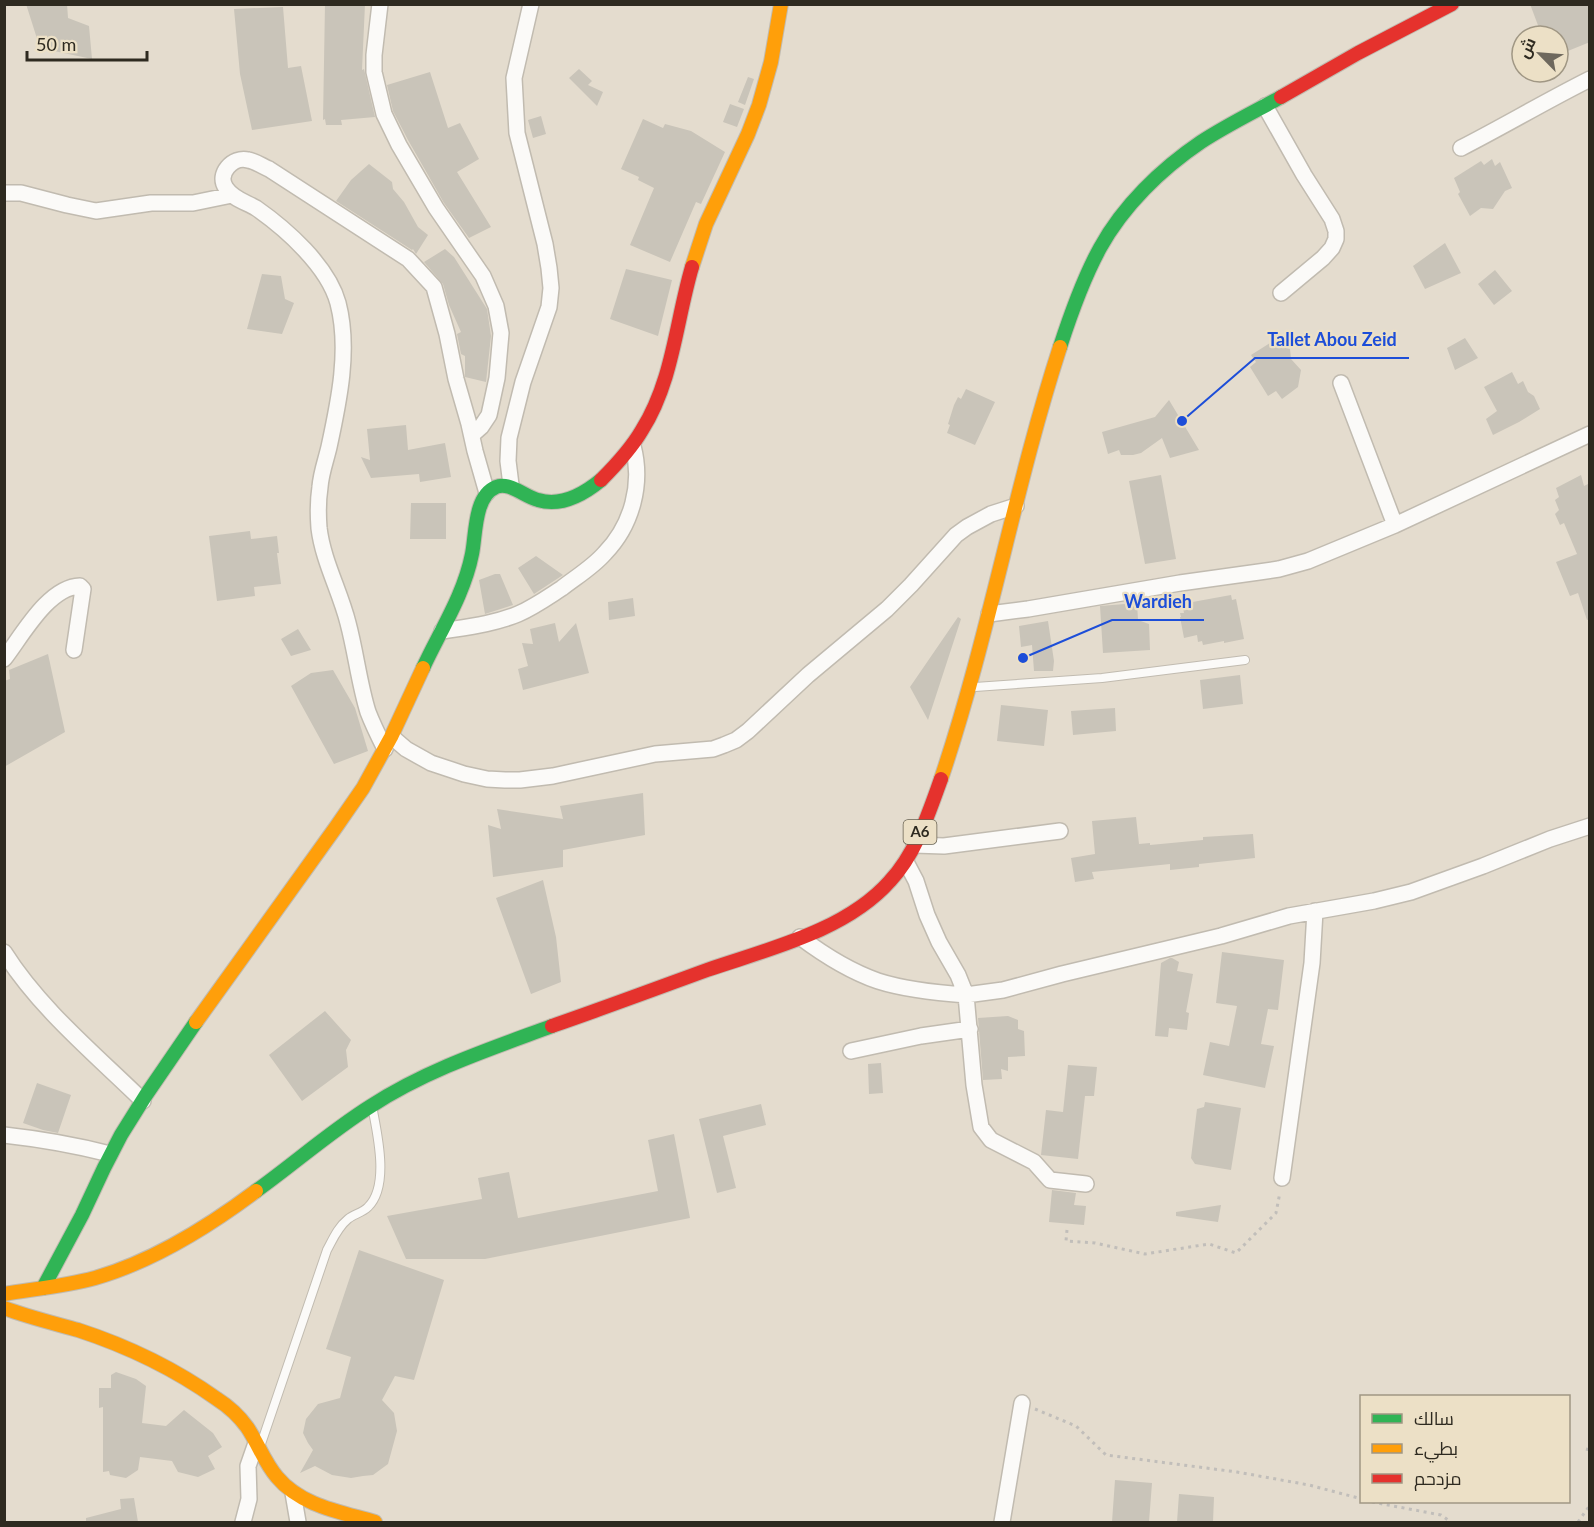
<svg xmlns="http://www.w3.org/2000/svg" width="1594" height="1527" viewBox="0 0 1594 1527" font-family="Lato,Cairo,sans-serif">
<rect width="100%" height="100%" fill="#e4dcce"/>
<path fill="#c9c4b9" d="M26,4H67L68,18L89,26L92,59L40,48Z
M325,4H365L362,70L364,69L375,117L341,120L342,125H326L325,119L323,120Z
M1530,4H1590V42L1558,55V36H1542Z
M283,7L288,68L301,66L312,121L252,130L240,74L234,9Z
M579,69L592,81L588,85L603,92L597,106L569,78Z
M430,72L448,128L460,123L479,159L457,172L491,227L469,238L444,203L408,140L393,111L387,85Z
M748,77L754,79L745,105L738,102Z
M730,104L744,109L737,127L723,122Z
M541,116L546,134L533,138L528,120Z
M643,119L663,128L665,124L691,131L725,152L701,204L696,202L670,262L630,245L654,188L638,180L639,177L621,169Z
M1492,159L1495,166L1500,162L1512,188L1505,191L1493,209L1481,208L1470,216L1458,194L1460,192L1454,178L1481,161L1484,165Z
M369,164L392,182L393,189L404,202L418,227L428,235L416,254L413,249L412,250L336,201L351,180Z
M1445,243L1461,273L1425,289L1413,266Z
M445,249L454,257L487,309L491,336L486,382L465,377V356L461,354L457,334L461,332L449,305L443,284L424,262Z
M626,269L672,280L658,336L610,319Z
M1495,270L1512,291L1494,305L1478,284Z
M262,274L281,276L285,299L294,303L282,334L247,329Z
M1465,338L1478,358L1455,370L1447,348Z
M1270,343L1290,349L1291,359L1301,370L1298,387L1282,399L1276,391L1268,396L1250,367L1256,362L1251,355Z
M1512,372L1518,384L1523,381L1528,392L1534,396L1540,409L1519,422L1493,435L1486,419L1497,411L1484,387Z
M966,389L995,402L975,445L947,433L950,425L948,424L954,405L958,397L961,399Z
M1169,400L1199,450L1170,458L1162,438L1141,453L1133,455H1121L1119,450L1108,454L1102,432L1155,417Z
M406,425L408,450L445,443L451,477L420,482L419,474L371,478L361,457L370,460L367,429Z
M1161,475L1176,559L1145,564L1129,481Z
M1581,475L1584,486L1590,483V619L1587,620L1578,593L1570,596L1556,562L1577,554L1564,523L1560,525L1555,514L1559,510L1555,500L1559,497L1556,488Z
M411,503H446V539H410Z
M250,531L251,539L277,536L279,553H277L281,584L254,587L255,596L217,601L209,536Z
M536,556L563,575L534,594L518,568Z
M495,574H500L513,605L485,614L479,580Z
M1231,595L1232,600L1236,599L1244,639L1224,643V641L1203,645L1202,641L1198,642L1197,635L1184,638L1180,617H1181L1180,613H1184L1183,608L1188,607L1187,603Z
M633,598L635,616L609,620L608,602Z
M1137,603L1138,620L1149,624L1150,650L1103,653L1100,606Z
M958,617L961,619L928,720L910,687Z
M1048,621L1054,661L1053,671H1034L1032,645L1021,647L1019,626Z
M555,623L559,642L576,623L589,673L523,690L518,669L528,666L522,643L533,644L530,629Z
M298,629L311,650L291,656L281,639Z
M48,654L65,732L4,767V681L10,679L9,670Z
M333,670L355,708L368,751L334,764L291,686L311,673Z
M1240,675L1243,704L1203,709L1200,680Z
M1001,705L1048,710L1044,746L997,741Z
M1115,708L1116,731L1073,735L1071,711Z
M643,793L645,835L563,850V867L493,877L488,825L501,829L497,809L563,819L560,806Z
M1136,817L1139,844L1150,843V845L1203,840V837L1253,834L1255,858L1199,864V867L1170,870V864L1092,872L1094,879L1075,882L1071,858L1095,854L1092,821Z
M543,880L556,937L561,982L531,994L496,898Z
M1222,952L1284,960L1278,1010L1268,1009L1261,1044L1274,1046L1265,1088L1203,1075L1210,1042L1229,1046L1237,1006L1216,1003Z
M1170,958H1172L1179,962L1177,971L1193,974L1186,1012L1189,1013L1187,1030L1169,1028L1168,1037L1155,1036L1161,963Z
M325,1011L351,1040L346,1050L348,1067L302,1101L269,1055Z
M1008,1016L1018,1020V1029L1024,1031L1025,1056L1008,1057V1071L1001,1069L1002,1079L983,1080L978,1018Z
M881,1063L883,1093L869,1094L868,1064Z
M1068,1065L1097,1067L1094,1096H1085L1078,1159L1041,1155L1046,1110L1063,1112Z
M37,1083L71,1095L58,1133L43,1130L23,1123Z
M1205,1102L1241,1108L1231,1170L1195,1164L1191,1158L1197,1109L1204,1107Z
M761,1104L766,1125L723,1136L736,1188L717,1193L699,1119Z
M674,1134L690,1218L485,1259H406L387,1216L482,1199L478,1178L509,1172L518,1218L658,1191L648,1140Z
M1052,1190L1076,1193L1074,1205L1086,1206L1084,1225L1049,1222Z
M1221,1205L1218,1222L1176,1216V1212Z
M359,1250L444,1280L414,1380L395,1376L382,1400L394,1413L397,1431L388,1464L373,1475L363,1476L351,1478L332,1475L315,1466L300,1473L313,1450L308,1443L303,1433L306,1419L318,1404L340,1398L351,1357L326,1349Z
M116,1372L136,1379L146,1386L142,1423L166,1426L184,1410L213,1433L222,1447L208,1456L215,1469L198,1477L178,1472L172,1461L140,1457L138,1470L126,1478L110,1475L109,1471L103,1472V1407L99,1408V1388H111V1375Z
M1115,1480L1152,1483L1149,1522H1112Z
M1179,1494L1214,1497L1213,1522H1177Z
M134,1498L138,1522H86V1518L121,1509L120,1499Z"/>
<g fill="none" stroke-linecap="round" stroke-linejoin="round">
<g stroke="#c1bbb0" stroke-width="10">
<path id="lane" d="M975,687L1102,678L1245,660
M261,1444L327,1250C333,1239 338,1227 348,1219C354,1214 362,1213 368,1207C389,1187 378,1137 373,1111"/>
</g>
<g stroke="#c1bbb0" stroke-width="18">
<path id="street" d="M380,4L374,55V72L384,114L399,145L436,208L483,276L496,306L501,333L497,378L489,415L481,427L472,435
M1265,106L1304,175L1332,219L1336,231V239L1332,248L1323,258L1281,293
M1461,148C1504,126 1546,101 1590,79
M4,193H21L67,205L96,211L151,203H193L232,195
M1341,383L1395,525
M511,485L508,461L509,438L523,382L549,307L551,288L549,268L545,244L517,133L514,78L531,4
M989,614L1028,609L1180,583L1259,572L1279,569L1308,561L1395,525L1590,434
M442,631C467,627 494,624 518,614C534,607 548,597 562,588C576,577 593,567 605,553C632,525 643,484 633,446
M4,659C22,636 48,587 80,586L83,589L74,650
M392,737L406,749L431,763L464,774L487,779L505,780H520L553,776L655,754L713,749L724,745L736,740L748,731L808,675L887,609L911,585L956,535L967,527L991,514L1016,506
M385,749C379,737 373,725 368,712C359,683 356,653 348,623C340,591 323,561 319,528C318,515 318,500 320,487C321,473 326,460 329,447C339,401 350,349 338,303C328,266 286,229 256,208C246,202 233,199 226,188C216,174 233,156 248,160C255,161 262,166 269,169L408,259L434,287L447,334L456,379L469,424L475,451L487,493
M914,845L944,846L1060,831
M906,862L916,881L927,915L939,942L958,975L966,995L1003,990L1062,974L1221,936L1289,916L1374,901L1411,892L1483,866L1550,839L1590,826
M800,937C824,955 849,971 878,981C906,990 937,993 966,995L974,1085L981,1127L991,1140L1034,1162L1050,1180L1086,1184
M4,952C40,1009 95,1054 143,1101
M851,1051L921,1036L970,1029
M4,1135C40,1139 75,1145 110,1154
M1282,1178L1312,963L1315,911
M293,1493L298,1522
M243,1522L249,1499L248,1466L256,1443
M1002,1522L1022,1403"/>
</g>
<g stroke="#c1bbb0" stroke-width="16">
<path id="fast" d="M1060,347C1071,313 1083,279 1100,248C1123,206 1161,169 1201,142C1227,125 1254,112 1281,97
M423,668C440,631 464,595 472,554C476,535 474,496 496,487C509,481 525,497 538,500C561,507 584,494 601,480
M256,1191C295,1163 331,1131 371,1106C426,1070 490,1049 552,1026
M43,1288L82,1215L104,1168L121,1135L146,1095L196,1022"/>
</g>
<g stroke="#c1bbb0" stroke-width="16">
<path id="slow" d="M692,267L706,224L748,134L759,105L771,62L781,4
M941,779C989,637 1014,489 1060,347
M196,1022L336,827L363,788L391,737L423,668
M4,1294C34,1289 65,1286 95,1278C154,1261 208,1227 256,1191
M4,1308C28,1317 53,1323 78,1330C127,1346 175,1369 217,1399C228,1406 239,1416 247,1427C258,1443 264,1462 277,1477C301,1506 341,1512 375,1522"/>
</g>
<g stroke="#c1bbb0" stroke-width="16">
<path id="jam" d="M1281,97L1358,53L1452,4
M601,480C617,464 631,449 642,430C673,381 676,321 692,267
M552,1026C604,1008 655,989 707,970C768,949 846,931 890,881C916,853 928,815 941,779"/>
</g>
<path stroke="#c1beba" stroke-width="3" stroke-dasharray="3 4.5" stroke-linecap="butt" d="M1067,1230L1066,1241L1095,1243L1145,1254L1209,1244L1236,1253L1276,1213L1280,1192
M1035,1409L1076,1426L1106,1455L1237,1472L1309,1485L1362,1499
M1586,1449L1590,1450
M1372,1502L1441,1515L1451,1522
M1578,1522L1590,1505"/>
<use href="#lane" stroke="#fbfaf8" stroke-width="8"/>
<use href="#street" stroke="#fbfaf8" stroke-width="15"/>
<use href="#fast" stroke="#30b455" stroke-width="14"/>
<use href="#slow" stroke="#ff9f0a" stroke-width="14"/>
<use href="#jam" stroke="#e5322d" stroke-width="14"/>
</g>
<g text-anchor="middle" stroke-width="4.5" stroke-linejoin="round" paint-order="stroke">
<rect fill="#ece0c6" stroke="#676152" stroke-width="1.5" x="903.5" y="820" width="33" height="24" rx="4.5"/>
<g font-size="15" font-weight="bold" fill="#2e2a20">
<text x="920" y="837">A6</text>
</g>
</g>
<path fill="none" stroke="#1d4ed8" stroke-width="2" d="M1182 421L1255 358H1409M1023 658L1112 620H1204"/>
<g fill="#1d4ed8" stroke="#ece0c6" stroke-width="2">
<circle cx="1182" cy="421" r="6"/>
<circle cx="1023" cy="658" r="6"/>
</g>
<g font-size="18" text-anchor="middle" font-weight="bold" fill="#1d4ed8" stroke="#ece0c6" stroke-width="4.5" stroke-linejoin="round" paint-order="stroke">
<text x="1332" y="346">Tallet Abou Zeid</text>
<text x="1158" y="608">Wardieh</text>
</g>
<rect width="1594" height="1527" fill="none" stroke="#2e2a20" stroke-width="12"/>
<rect x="1360" y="1395" width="210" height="108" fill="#ece0c6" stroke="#a09784" stroke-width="1.5"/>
<rect x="1372" y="1414" width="30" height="9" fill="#30b455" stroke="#a09784" stroke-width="1.5"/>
<text x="1414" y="1425" font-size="18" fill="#2e2a20">سالك</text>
<rect x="1372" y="1444" width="30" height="9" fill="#ff9f0a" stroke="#a09784" stroke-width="1.5"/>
<text x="1414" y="1455" font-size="18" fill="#2e2a20">بطيء</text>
<rect x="1372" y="1474" width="30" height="9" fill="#e5322d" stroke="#a09784" stroke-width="1.5"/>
<text x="1414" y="1485" font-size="18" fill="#2e2a20">مزدحم</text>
<g transform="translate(1540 54) rotate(295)"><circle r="28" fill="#ece0c6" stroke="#a09784" stroke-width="1.5"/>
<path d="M0-4.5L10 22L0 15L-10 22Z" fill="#6e685d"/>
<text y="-9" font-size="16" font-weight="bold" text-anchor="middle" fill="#2e2a20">ش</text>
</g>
<path d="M27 51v9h120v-9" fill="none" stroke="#2e2a20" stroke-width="3"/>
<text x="36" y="51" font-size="18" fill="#2e2a20" stroke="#ece0c6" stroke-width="4.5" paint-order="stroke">50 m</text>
</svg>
